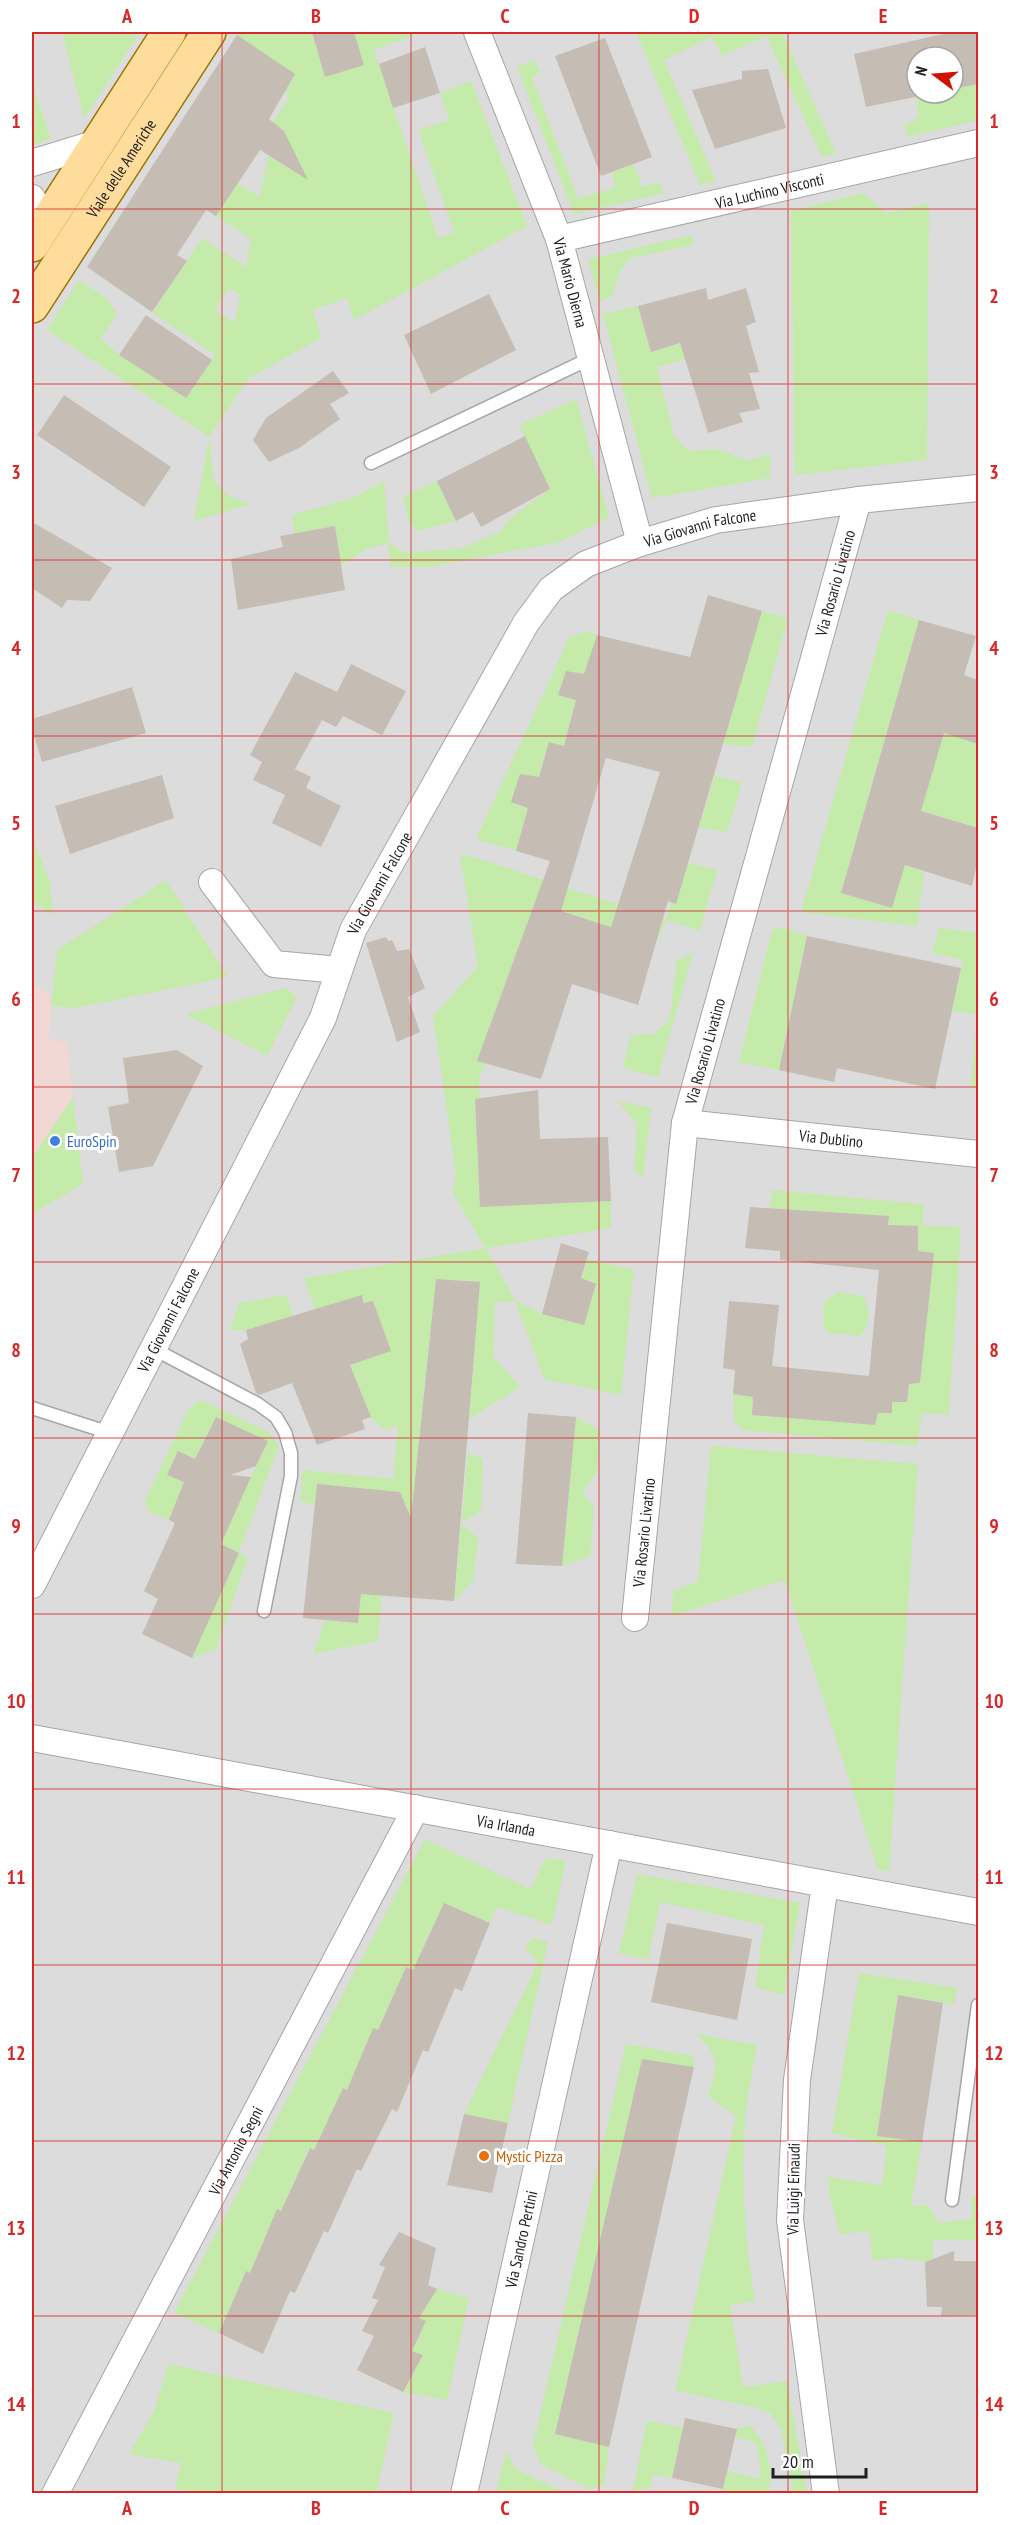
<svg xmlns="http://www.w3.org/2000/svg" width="1010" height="2525" viewBox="0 0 1010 2525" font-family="'PT Sans Narrow',sans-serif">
<rect width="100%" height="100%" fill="#f0ede5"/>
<path fill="#dddcdc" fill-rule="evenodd" d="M32,32H978V2493H32ZM917,57H953V93H917Z"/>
<path fill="#f1d8d4" d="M32,983L50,995L51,1022L47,1038L67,1043L83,1184L32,1214Z"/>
<path fill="#c4ebaa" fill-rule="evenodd" d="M62,32L112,34L113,32H140L84,119Z
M239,32H312L325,77L357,42L354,32H422L374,50L438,238L454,232L418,130L449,120L440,93L471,81L527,226L354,320L347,298L313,310L321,338L249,378L209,437L214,481L227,495L250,504L194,521L209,437L47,330L79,280L106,298L117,314L101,338L119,355L186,398L212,360L215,355L153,313L202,238L246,267L251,239L216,216L238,183L260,197L268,155L288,168C294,145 291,137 273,122L290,96L284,91L280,64L237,35ZM229,288L240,295L235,323L215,310Z
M636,32H782L836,153L822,157L766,36L722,56L712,37L664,60L716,181L700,185Z
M534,60L540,72L532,78L578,198L615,188L612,172L634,164L642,187L659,182L664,193L574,214L517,67Z
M978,83V120L908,137L904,125L919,117L916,97L935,93H953V90Z
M32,87H33L51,139L32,145Z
M863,193L886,213L929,203L927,460L795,475L791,211Z
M692,235L694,245L630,258L618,275L613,295L600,302L588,259Z
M638,306L651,352L696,339L700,355L657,367L674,436L688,451L719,449L747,461L770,454V478L652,498L603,314Z
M576,399L609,517L560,542L430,567H391L388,543L367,549L341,565L335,526L294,533L292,515L353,498L384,481L389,543L406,553L463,548L501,531L509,519L550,489L519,425Z
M437,481L456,521L418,531L409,523L403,497Z
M888,610L919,620L841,892L892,908L905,865L924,871L917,926L801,912Z
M762,611L788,618L752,747L722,744Z
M586,631L597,635L584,674L566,671L558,695L576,700L564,746L549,742L539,777L520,774L512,802L528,808L516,851L476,839L569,638Z
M944,733L978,744V828L921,811Z
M715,775L742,783L727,832L699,828Z
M32,838L50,882L53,915L32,901Z
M460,855L471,856L666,920L671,902L676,904L688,863L717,870L700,931L667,920L657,942L535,902L477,1061L485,1063L479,1080L480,1099L475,1100L480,1207L611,1201V1228L486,1248L515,1300L542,1314L584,1325L596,1284L582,1279L587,1259L634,1270L621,1395L544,1379L515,1301L495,1302L493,1356L520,1387L469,1419L480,1282L436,1279L418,1449L406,1597L382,1594L378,1641L313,1654L325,1621L358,1623L372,1489L317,1484L315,1505L300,1501L303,1470L393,1479L398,1426L384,1430L371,1417L350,1365L382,1354L362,1295L315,1310L304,1278L485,1248L453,1193L456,1174L433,1016L478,966Z
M166,880L228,977L76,1008L51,1006L57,950Z
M786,928L807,936L779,1070L739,1062L772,929Z
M939,928L978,933V1088L971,1087L977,1014L952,1011L963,960L932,953Z
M693,953L658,1077L623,1068L631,1035L653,1034L669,1021L677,961Z
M286,988L297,997L267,1056L185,1014Z
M73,1097L83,1184L32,1214V1158Z
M618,1101L651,1108L643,1178L634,1172L637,1124Z
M772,1190L923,1204V1225L961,1227L949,1415L922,1413L917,1446L743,1430L734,1421L733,1394L753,1397L752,1415L874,1425L878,1413L892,1402H907L909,1384L920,1383L934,1254L918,1251V1227L888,1225V1216L770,1208Z
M838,1292L863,1296C871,1309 871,1325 860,1336L829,1333L823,1325L824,1302Z
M287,1295L293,1316L246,1330H230L239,1303Z
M201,1400L269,1432L279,1446L239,1552L248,1557L216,1649L192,1658L239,1553L221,1544L267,1441L216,1417L195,1459L178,1451L167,1475L186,1483L169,1520L148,1511L145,1500L189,1408Z
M576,1417L600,1431L597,1472L583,1493L594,1508L590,1557L562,1566Z
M711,1446L918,1464L889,1871L878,1870L785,1580L672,1616L673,1591L698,1581Z
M468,1453L483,1459L481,1511L461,1523L478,1538L473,1581L454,1601Z
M425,1839L530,1889L546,1858L566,1861L552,1925L497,1907L490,1923L444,1903L413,1970L406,1967L378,2030L347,2090L343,2088L314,2150L309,2148L281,2211L277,2209L250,2273L246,2271L219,2333L174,2313Z
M637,1874L800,1903L784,1995L755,1987L764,1925L660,1902L648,1960L619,1953Z
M533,1938L548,1942L508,2123L464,2114L538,1963L525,1948Z
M859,1973L957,1988L954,2004L898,1995L877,2135L922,2142L911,2206L929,2205L938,2223L972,2219L971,2196L978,2197V2240H933V2258L925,2262L899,2258L872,2260L870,2231L840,2234L830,2198L828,2177L882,2185L887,2146L832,2133Z
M697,2034L757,2045C753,2068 748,2091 746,2113C740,2176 745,2239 755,2301L730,2305L743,2387L787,2381L807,2493H793L781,2429L771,2414L754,2407L675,2391L736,2116L708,2096C717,2063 721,2061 697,2034Z
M626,2044L694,2056V2067L642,2059L556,2434L609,2447L604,2485L590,2489L541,2465L533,2445Z
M437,2289L469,2298L447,2400L403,2392L423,2356L412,2351L426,2321L419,2318Z
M168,2364L394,2413L376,2493L205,2494L175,2488L181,2463L129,2454L155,2409Z
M647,2421L683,2427L672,2478L653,2474L651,2487L633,2490Z
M749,2425C765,2438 778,2475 766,2493H723L727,2471L760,2479L759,2455L755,2442L735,2437L736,2429Z
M506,2451L516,2469L565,2493H496Z"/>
<path fill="#c5bcb4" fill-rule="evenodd" d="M312,32H354L364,65L325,77Z
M952,32H978V84L953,89V57H917V93H935L866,107L854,54Z
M237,35L295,74L269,119L284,131L308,180L260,150L216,216L206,210L177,255L187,261L152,312L87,267Z
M605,38L652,157L601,176L555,56Z
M425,47L440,93L393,108L379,64Z
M768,69L786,128L715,149L692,90L742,79V71Z
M706,288L708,300L746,288L756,322L746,326L759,372L749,373L760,409L739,413L743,422L708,433L680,343L651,352L638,306Z
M489,294L516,350L431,394L404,335Z
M146,315L212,360L186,398L119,355Z
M333,371L349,393L330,404L340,419L299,448L269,462L253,440L266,418Z
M64,395L171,467L144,507L37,435Z
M525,436L550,489L481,527L473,512L456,521L437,481Z
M32,522L112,568L90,601L67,600L62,608L32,588Z
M335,526L345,590L238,610L231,559L283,547L280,536Z
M708,595L762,611L676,904L668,901L638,1005L572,984L541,1079L477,1061L550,861L516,851L528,808L511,802L520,774L539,777L549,742L564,746L576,700L558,695L566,671L584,674L597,635L690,657ZM606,758L660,772L611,927L561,911Z
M919,620L976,636L964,675L978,680V744L944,733L921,811L978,828V858L972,886L905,865L892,908L841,893Z
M351,664L406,691L382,735L343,716L336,727L322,720L295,769L311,777L306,788L341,806L321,847L272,823L285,795L253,780L262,762L250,755L295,672L337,692Z
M132,687L146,733L42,762L32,729V719Z
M162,775L174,818L70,854L55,806Z
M807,936L961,968L935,1089L837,1068L834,1082L779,1070Z
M386,937L388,941L392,940L397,951L409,949L425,988L408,997L420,1032L397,1042L366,943Z
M177,1050L203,1066L153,1166L119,1172L108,1107L129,1103L123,1058Z
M538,1090L540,1139L608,1137L611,1201L480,1207L475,1099Z
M750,1207L889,1216L888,1225L918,1226V1251L934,1253L920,1383L909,1384L907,1402H892V1413H878L875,1425L752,1415L753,1397L733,1394L735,1370L723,1368L729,1301L779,1305L772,1366L869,1376L879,1270L780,1260V1251L745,1248Z
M561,1243L589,1252L581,1278L596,1284L584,1325L542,1314Z
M436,1279L480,1282L454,1601L361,1594L358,1623L303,1618L317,1484L400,1492L411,1518Z
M362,1295L363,1303L373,1301L391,1351L350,1365L371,1417L362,1420L365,1429L317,1445L292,1383L259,1395L256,1393L240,1344L248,1339L246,1330Z
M528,1413L576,1417L562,1566L516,1564Z
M216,1417L268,1441L256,1466L230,1475L251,1477L221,1544L239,1553L192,1658L142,1634L158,1599L144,1591L175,1523L169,1520L184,1482L167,1475L178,1451L195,1459Z
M444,1903L490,1923L462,1991L455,1988L428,2052L423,2050L397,2112L392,2109L361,2171L357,2169L328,2233L324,2231L295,2293L290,2291L263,2354L219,2333L246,2271L250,2273L277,2209L281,2211L310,2148L314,2150L343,2088L347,2090L373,2028L378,2030L406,1967L413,1970Z
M667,1923L752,1939L737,2020L651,2002Z
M898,1995L943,2003L922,2142L877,2136Z
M642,2059L694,2067L609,2447L555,2434Z
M464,2114L508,2123L492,2193L447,2185Z
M399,2232L436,2248L428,2285L437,2289L419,2318L426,2321L412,2351L423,2355L403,2392L357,2370L374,2336L362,2331L378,2300L372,2298L385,2267L379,2265Z
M954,2251V2261H978V2315L941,2316L942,2307H927L925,2262Z
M685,2418L737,2429L723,2489L672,2478Z"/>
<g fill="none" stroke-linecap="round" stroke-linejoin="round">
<g stroke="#a6a6a6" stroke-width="15">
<path id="service" d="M371,463L591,358
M152,1348L258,1404L276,1417L285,1432L291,1453V1476L264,1611
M32,1408L110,1433
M952,2200L978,2005"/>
</g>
<g stroke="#a6a6a6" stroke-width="28">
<g id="minor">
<path id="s1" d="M477,32L559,239L640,543"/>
<path d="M32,163L97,143"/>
<path d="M32,198L47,222"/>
<path id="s2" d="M559,239L978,143"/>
<path d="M212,882L274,964L339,970"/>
<path id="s3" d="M685,1123L978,1154"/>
<path id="s4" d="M32,1585L323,1018L353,930L526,623L551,589L586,564L640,543L716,520L858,500L978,488"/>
<path id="s5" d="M635,1618L685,1123L858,500"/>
<path id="s6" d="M32,1738L978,1912"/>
<path d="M825,1884L797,2080L790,2220L826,2494"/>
<path id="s7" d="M55,2494L416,1808"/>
<path id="s8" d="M464,2494L609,1844"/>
</g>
</g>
<g stroke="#9a7500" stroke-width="36">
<g id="primary">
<path d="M32,245L169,32"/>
<path id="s9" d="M32,306L209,32"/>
</g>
</g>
<use href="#service" stroke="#fff" stroke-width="12"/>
<use href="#minor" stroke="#fff" stroke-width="26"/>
<use href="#primary" stroke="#fedd9c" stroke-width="33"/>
</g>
<path fill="none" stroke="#d62828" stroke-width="1.5" stroke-opacity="0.55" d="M222,32V2494M411,32V2494M599,32V2494M788,32V2494M32,209H978M32,384H978M32,560H978M32,736H978M32,911H978M32,1087H978M32,1262H978M32,1438H978M32,1614H978M32,1789H978M32,1965H978M32,2141H978M32,2316H978"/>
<circle fill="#3f7fe0" stroke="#fff" stroke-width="2" cx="55" cy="1141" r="6"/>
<circle fill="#e8710a" stroke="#fff" stroke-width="2" cx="484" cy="2156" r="6"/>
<g text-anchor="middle" stroke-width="6" stroke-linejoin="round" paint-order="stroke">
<g font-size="16" fill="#1f1f1f" stroke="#fff">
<text dy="6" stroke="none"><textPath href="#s9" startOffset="164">Viale delle Americhe</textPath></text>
<text dy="6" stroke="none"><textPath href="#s2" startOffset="216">Via Luchino Visconti</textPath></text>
<text dy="6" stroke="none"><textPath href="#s1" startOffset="268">Via Mario Dierna</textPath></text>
<text dy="6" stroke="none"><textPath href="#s4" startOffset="1288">Via Giovanni Falcone</textPath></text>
<text dy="6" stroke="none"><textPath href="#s5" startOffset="1058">Via Rosario Livatino</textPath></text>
<text dy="6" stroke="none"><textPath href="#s4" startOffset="784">Via Giovanni Falcone</textPath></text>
<text dy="6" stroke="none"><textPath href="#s5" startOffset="572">Via Rosario Livatino</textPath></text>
<text dy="6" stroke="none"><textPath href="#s3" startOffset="147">Via Dublino</textPath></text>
<text dy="6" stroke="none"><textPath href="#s4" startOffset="298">Via Giovanni Falcone</textPath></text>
<text dy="6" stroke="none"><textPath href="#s5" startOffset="86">Via Rosario Livatino</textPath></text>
<text dy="6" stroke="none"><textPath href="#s6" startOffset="482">Via Irlanda</textPath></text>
<text dy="6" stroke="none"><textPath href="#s7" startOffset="388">Via Antonio Segni</textPath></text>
<text transform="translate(793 2189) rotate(-89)" y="6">Via Luigi Einaudi</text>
<text dy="6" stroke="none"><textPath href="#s8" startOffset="261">Via Sandro Pertini</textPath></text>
</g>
<g font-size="16" fill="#366cbe" stroke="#fff" text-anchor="start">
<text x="67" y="1147">EuroSpin</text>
</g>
<g font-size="16" fill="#c56008" stroke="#fff" text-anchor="start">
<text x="496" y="2162">Mystic Pizza</text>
</g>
</g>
<rect width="1010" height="2525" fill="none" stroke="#ffffff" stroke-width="66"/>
<g transform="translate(935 75) rotate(286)"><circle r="28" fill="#ffffff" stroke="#a5a5a5" stroke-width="1.5"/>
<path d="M0-4.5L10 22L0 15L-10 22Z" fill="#ce1300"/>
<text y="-9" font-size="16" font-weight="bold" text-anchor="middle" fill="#1f1f1f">N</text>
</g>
<path d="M773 2468v9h93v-9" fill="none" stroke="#1f1f1f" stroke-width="3"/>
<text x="782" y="2468" font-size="18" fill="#1f1f1f" stroke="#ffffff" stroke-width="4.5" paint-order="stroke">20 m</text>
<rect x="33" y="33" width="944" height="2459" fill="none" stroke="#d62828" stroke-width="2"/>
<g font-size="20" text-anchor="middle" font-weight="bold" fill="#d62828">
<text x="127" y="23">A</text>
<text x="316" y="23">B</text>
<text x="505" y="23">C</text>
<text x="694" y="23">D</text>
<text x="883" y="23">E</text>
<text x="16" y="128">1</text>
<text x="994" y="128">1</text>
<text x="16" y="303">2</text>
<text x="994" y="303">2</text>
<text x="16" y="479">3</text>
<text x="994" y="479">3</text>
<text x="16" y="655">4</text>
<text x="994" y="655">4</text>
<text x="16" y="830">5</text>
<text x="994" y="830">5</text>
<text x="16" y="1006">6</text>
<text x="994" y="1006">6</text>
<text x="16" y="1182">7</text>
<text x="994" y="1182">7</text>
<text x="16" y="1357">8</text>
<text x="994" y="1357">8</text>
<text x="16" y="1533">9</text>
<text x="994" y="1533">9</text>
<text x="16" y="1708">10</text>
<text x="994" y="1708">10</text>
<text x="16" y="1884">11</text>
<text x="994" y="1884">11</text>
<text x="16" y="2060">12</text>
<text x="994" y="2060">12</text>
<text x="16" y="2235">13</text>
<text x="994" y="2235">13</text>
<text x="16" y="2411">14</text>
<text x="994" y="2411">14</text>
<text x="127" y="2515">A</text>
<text x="316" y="2515">B</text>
<text x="505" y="2515">C</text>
<text x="694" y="2515">D</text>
<text x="883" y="2515">E</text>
</g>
</svg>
